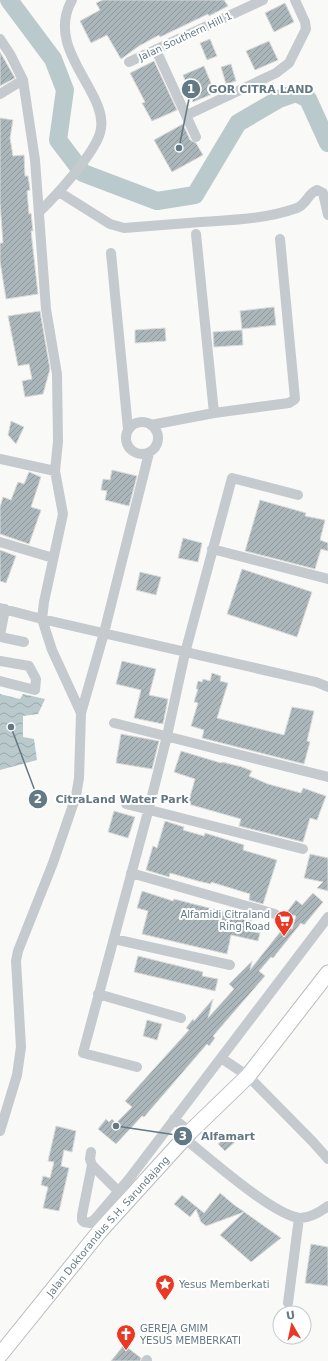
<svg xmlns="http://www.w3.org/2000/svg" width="328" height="1361" viewBox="0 0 328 1361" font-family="'DejaVu Sans',sans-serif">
<defs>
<pattern id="water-waves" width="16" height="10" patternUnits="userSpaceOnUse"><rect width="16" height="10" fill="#bacacc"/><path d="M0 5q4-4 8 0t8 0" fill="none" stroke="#9ba9ab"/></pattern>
<pattern id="building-hatch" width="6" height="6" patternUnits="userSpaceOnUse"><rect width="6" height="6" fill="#abb6ba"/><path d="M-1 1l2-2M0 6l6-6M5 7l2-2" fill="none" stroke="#8f999d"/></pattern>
</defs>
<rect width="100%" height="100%" fill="#f9f9f7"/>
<path fill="url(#water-waves)" d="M0,694L20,699L23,694L45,699L38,714L23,716V737L34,739L37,760L0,770Z"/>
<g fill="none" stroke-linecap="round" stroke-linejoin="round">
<path stroke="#bacacc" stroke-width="18" d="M9,0L53,59L65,90L58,140L83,173L157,201L195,195L238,123L279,99L296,93L308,99L328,143"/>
</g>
<path fill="url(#building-hatch)" stroke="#dbdbd9" d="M103,0H224L228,6L209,16L208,14L160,37L159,35L139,46L121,59L107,35L91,43L80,21L100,10L96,3Z
M285,3L294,22L274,32L265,13Z
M210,39L217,56L207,60L200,43Z
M269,41L278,60L255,70L246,51Z
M0,52L15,78L0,86Z
M154,61L177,110L152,121L142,103L145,102L130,73Z
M231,64L236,81L226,84L221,67Z
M204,66L215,93L193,102L183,75Z
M0,118L13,120L10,138L13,156L24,155L25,176H28L30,190L27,191L29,214L31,213L33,231H31L38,294L6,299L0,261V243H3L0,203Z
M183,124L190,140L196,143L203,155L172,172L154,140Z
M274,307L276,325L242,329L240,311Z
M40,311L50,369L43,394L25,397L22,381L32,379L29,364L18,366L8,316Z
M165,328L166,341L135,343V330Z
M242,330L243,345L214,347L213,332Z
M11,421L24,427L16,444L8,435Z
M112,470L137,476L129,506L105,500L107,491L101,490L103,479L110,480Z
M29,472L41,477L31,507L41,510L29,544L0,534V507L3,497L11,500L18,482L24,484Z
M260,500L306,513L305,516L325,520L320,540L328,543V551L321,549L315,569L245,551Z
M183,538L202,543L198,562L178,558Z
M0,550L16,556L6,583L0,581Z
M242,569L312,592L297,637L227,614Z
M140,572L161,577L156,595L136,590Z
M122,661L156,669L149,695L168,699L163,724L134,718L141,690L116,684Z
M212,673L221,676L220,681L228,683L217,718L284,735L292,707L314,711L307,741L310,742L304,764L202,738L204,730L191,726L198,703L194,702L198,689H196L198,681L202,682L203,679L210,681Z
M121,734L159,741L152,769L116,763Z
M181,751L221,763L222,762L242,767L252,771L249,776L268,784L301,793L303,788L326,796L317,820L310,818L303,842L239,826L241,819L188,804L195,779L174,772Z
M114,811L135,817L128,838L108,832Z
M165,821L184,827L183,830L204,836L205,833L241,844L244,845L243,850L277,860L263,904L249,900L250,894L211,882V884L198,881L170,873L169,877L146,870L153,846L157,848Z
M310,854L328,858V891L317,888L323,882L304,878Z
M142,891L173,901L174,899L252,919L249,931L260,933L258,941L231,935L227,954L142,934L148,911L137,908Z
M313,893L323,902L304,925L301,923L273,958L271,957L259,971L265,976L213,1036L215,1038L209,1046L207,1044L144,1117L142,1116L116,1144L98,1129L106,1119L109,1122L112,1119L116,1123L132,1107L125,1101L189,1030L186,1028L193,1019L194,1021L213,999L208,1018L234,989L229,984L252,961L250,970L284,927L292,929L296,916L286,913L296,900L302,905Z
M138,956L203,972L202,976L218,979L215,991L134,972Z
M147,1020L162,1024L157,1040L143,1036Z
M56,1126L76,1131L72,1152L64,1150L61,1166L69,1168L59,1211L43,1208L48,1187L41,1185L43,1176L50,1178L54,1162L48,1161Z
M232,1132L238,1139L225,1151L218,1144Z
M220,1193L233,1204L281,1238L251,1262L220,1235L244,1212L206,1226L201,1222L196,1209L190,1217L174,1204L182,1195L204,1213Z
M311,1244L328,1247V1286L305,1283Z
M124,1345L141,1358L140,1361H111Z"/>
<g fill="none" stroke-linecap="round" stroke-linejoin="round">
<g stroke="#b7bcbf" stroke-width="17">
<g id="highway">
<path id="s1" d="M0,1355L100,1231L190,1132L248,1076L328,973"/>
</g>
</g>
<path stroke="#c4cacd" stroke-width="10" d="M0,39L10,54L23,80L35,160L46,309L57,374L58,441L55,471L63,514L44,602L42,619L52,650L81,713
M156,50L196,137
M129,62L263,0
M0,94L23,80
M187,115L276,73L289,63L306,29L305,22L295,0
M59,192L110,224L124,228C150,226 175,224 201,222C233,220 266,219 297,208C307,204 308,193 317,190L323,193L328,215
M39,212C56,196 94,154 100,133C112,94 43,51 72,0
M196,234L214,413
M111,253L128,429
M126 438a16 16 0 1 1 32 0a16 16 0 1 1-32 0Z
M151,425L214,413L289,403L295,399L280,239
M0,459L55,471
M0,542L53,558
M212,549L328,579
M0,608L42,619L316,682L328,687
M0,635L5,609
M0,637L24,642
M0,661L29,666L36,679L35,690L0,681
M114,723L328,777
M126,804L303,849
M131,873L275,914
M114,939L230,965
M98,994L181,1018
M221,1058L248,1076L313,1142L328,1159
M137,1067L83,1053L149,808L167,736L185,653L232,478L298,495
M174,1119L190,1132
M0,1131L17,1075L21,1047L16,961L18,951L53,863L76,796L79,778L81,713L104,633L149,453
M184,1138C208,1157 274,1216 300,1218C311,1218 320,1212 328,1206
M91,1152L90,1159L92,1165L118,1191
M92,1165L82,1215V1220L84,1222L90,1223L95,1219L129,1179L328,917
M288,1303L299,1218
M146,1361L147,1360"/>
<use href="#highway" stroke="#fff" stroke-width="15"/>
</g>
<defs>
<g id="supermarket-pin" transform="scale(1)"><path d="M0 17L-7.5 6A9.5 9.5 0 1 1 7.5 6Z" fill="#eb3825" stroke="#fff"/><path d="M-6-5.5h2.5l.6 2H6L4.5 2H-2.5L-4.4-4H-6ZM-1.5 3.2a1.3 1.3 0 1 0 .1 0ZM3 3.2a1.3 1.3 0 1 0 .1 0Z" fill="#fff"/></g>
<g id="sight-pin" transform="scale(1)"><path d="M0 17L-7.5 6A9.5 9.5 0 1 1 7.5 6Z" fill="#eb3825" stroke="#fff"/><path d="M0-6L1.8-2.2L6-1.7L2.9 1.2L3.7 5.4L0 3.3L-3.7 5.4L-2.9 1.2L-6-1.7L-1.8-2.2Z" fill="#fff"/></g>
<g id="church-pin" transform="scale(1)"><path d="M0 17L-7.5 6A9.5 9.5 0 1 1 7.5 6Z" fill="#eb3825" stroke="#fff"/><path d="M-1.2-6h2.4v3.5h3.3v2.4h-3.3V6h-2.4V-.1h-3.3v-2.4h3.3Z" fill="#fff"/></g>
</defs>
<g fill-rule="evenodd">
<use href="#supermarket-pin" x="284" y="920"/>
<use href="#sight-pin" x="165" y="1284"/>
<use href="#church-pin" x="126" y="1334"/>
</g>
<g text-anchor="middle" stroke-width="4" stroke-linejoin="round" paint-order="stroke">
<g font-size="10" fill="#637983" stroke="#fff">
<text transform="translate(185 36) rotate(-25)" y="4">Jalan Southern Hill 1</text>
<text dy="4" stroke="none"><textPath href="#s1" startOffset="168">Jalan Doktorandus S.H. Sarundajang</textPath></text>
</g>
<g font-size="10" fill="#637983" stroke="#fff" text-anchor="start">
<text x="270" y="918" text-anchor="end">Alfamidi Citraland<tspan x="270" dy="12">Ring Road</tspan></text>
<text x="179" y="1288">Yesus Memberkati</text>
<text x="140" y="1332">GEREJA GMIM<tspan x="140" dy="12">YESUS MEMBERKATI</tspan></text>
</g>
</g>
<path fill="none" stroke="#637983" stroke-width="1.5" d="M179 148L191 89M11 727L38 799M116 1126L183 1136"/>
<g fill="#637983" stroke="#fff" stroke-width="1.5">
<circle cx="179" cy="148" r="4"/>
<circle cx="11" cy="727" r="4"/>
<circle cx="116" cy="1126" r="4"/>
<circle cx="191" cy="89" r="10"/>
<circle cx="38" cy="799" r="10"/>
<circle cx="183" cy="1136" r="10"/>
</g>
<g font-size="12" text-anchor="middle" font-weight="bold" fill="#fff">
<text x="191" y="93">1</text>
<text x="38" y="803">2</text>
<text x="183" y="1140">3</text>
</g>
<g font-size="11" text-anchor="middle" font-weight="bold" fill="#637983" stroke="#fff" stroke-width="4" stroke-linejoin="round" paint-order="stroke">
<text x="261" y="93">GOR CITRA LAND</text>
<text x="122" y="803">CitraLand Water Park</text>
<text x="228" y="1140">Alfamart</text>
</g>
<g transform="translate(292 1325) rotate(351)"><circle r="19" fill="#ffffff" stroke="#c1c9cd"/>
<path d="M0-3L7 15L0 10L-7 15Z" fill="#eb3825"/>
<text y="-6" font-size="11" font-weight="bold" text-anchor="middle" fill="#637983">U</text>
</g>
</svg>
